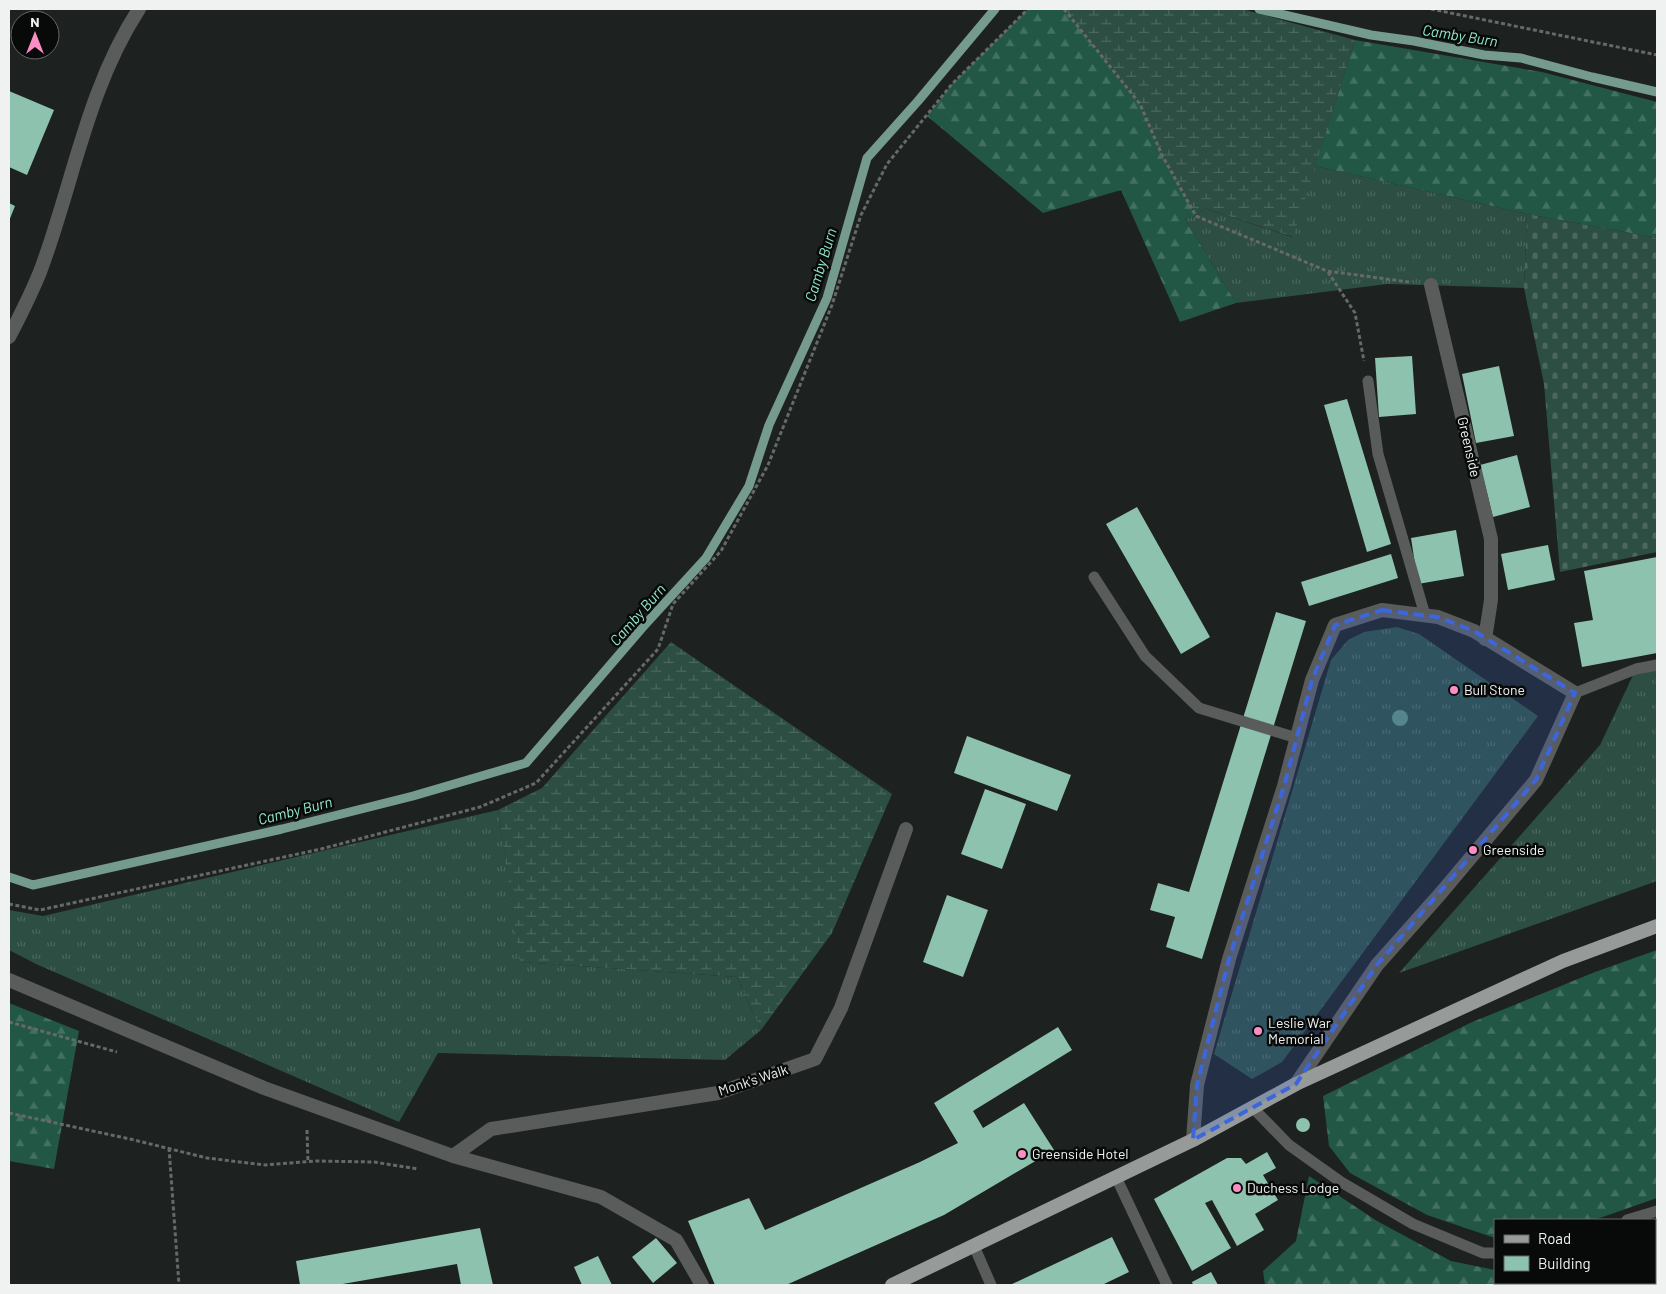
<svg xmlns="http://www.w3.org/2000/svg" width="1666" height="1294" viewBox="0 0 1666 1294" font-family="Barlow,sans-serif">
<defs>
<pattern id="grass-tufts" width="24" height="20" patternUnits="userSpaceOnUse" patternTransform="scale(1.25)"><rect width="24" height="20" fill="#2d4e42"/><path d="M3 7l-1-3M5 7V3M7 7l1-3M15 17l-1-3M17 17v-4M19 17l1-3" fill="none" stroke="#4c685e"/></pattern>
<pattern id="forest-firs" width="22" height="20" patternUnits="userSpaceOnUse" patternTransform="scale(1.25)"><rect width="22" height="20" fill="#225746"/><path d="M5 1l3.5 6h-7zM16 11l3.5 6h-7z" fill="#427061"/></pattern>
<pattern id="wetland-marsh" width="20" height="14" patternUnits="userSpaceOnUse" patternTransform="scale(1.25)"><rect width="20" height="14" fill="#2d4e42"/><path d="M1 5h8M5 5V1M11 12h8M15 12V8" fill="none" stroke="#4c685e"/></pattern>
<pattern id="cemetery-stones" width="16" height="16" patternUnits="userSpaceOnUse" patternTransform="scale(1.25)"><rect width="16" height="16" fill="#2d4e42"/><path d="M2 7V4a2 2 0 0 1 4 0v3zM10 15v-3a2 2 0 0 1 4 0v3z" fill="#4c685e"/></pattern>
</defs>
<rect width="100%" height="100%" fill="#1d211f"/>
<path fill="url(#grass-tufts)" d="M1315,166L1527,214L1524,288L1387,284L1236,303L1185,219L1196,216L1204,208L1292,237Z
M1397,627L1419,634L1538,716L1282,1062L1252,1079L1214,1054L1331,660L1348,640L1364,632Z
M1657,665V881L1399,973L1600,745L1636,669Z
M498,810L521,962L737,977L761,1030L725,1060L438,1053L399,1122L36,964L9,950V910L43,916Z"/>
<path fill="url(#forest-firs)" d="M1028,9H1064L1140,104L1162,155L1196,216L1185,219L1236,303L1180,322L1121,190L1043,213L927,116L952,84Z
M1355,40L1542,72L1657,102V238L1527,214L1315,166Z
M1657,950V1198L1594,1220H1495V1238L1427,1215L1350,1173L1329,1146L1323,1096L1470,1023L1595,972Z
M9,1003L79,1031L54,1169L9,1161Z
M1309,1176L1377,1221L1451,1261L1495,1270V1283H1655V1233H1657V1285H1265L1263,1271L1296,1241Z"/>
<path fill="url(#wetland-marsh)" d="M1064,9H1242L1355,40L1293,237L1204,208L1196,216L1162,155L1140,104Z
M671,642L892,794L832,933L761,1030L737,977L520,962L498,810L542,788Z"/>
<path fill="url(#cemetery-stones)" d="M1527,214L1657,238V552L1560,572L1544,384L1524,288Z"/>
<g fill="none" stroke-linecap="round" stroke-linejoin="round">
<path stroke="#759a8e" stroke-width="9" d="M1259,9L1371,35L1414,41L1484,55L1521,58L1592,77L1657,92
M9,877L33,885L282,829L413,796L526,763L642,628L706,558L749,486L769,425L827,298L867,158L918,101L995,9"/>
</g>
<path fill="#8dc2af" d="M9,91L54,110L27,175L9,167Z
M9,203L15,206L9,221Z
M1412,356L1416,414L1379,417L1375,358Z
M1499,366L1514,436L1476,443L1462,374Z
M1347,399L1391,544L1367,552L1324,405Z
M1517,455L1530,507L1493,517L1480,465Z
M1137,507L1210,637L1181,654L1106,524Z
M1456,530L1464,576L1418,584L1411,538Z
M1548,545L1555,580L1508,590L1501,554Z
M1391,554L1398,578L1309,606L1301,582Z
M1657,557V653L1582,667L1574,623L1593,620L1584,571Z
M1276,612L1306,621L1202,959L1166,947L1175,917L1150,910L1158,883L1189,892Z
M967,736L1071,775L1057,811L954,773Z
M985,789L1026,804L1002,869L961,854Z
M947,895L988,910L963,977L923,962Z
M1058,1027L1072,1050L973,1111L983,1128L1024,1103L1054,1150L944,1215L786,1285H715L688,1221L749,1198L765,1230L920,1162L958,1143L934,1103Z
M1296 1125a7 7 0 1 1 14 0a7 7 0 1 1-14 0Z
M1267,1152L1276,1168L1263,1175L1278,1200L1255,1214L1264,1230L1237,1246L1212,1200L1205,1203L1231,1248L1192,1271L1154,1199L1227,1158H1241L1246,1164Z
M480,1228L493,1285H461L457,1264L337,1285H300L296,1261Z
M1112,1237L1129,1272L1102,1285H1010Z
M656,1238L677,1263L653,1283L632,1257Z
M598,1256L612,1285H582L574,1267Z
M1211,1272L1218,1285H1193L1192,1282Z"/>
<g fill="none" stroke-linecap="round" stroke-linejoin="round">
<path stroke="#656967" stroke-width="3" stroke-dasharray="4 2.5" stroke-linecap="butt" d="M1064,9L1140,104L1162,155L1196,216L1327,271L1409,282
M1431,9L1657,55
M1328,272L1355,313L1364,361
M9,904L40,910L321,849L480,807L536,783L658,649L673,604L721,551L768,465L832,305L861,215L887,164L952,84L1028,9
M9,1022L117,1052
M9,1113L130,1139L207,1158L265,1165L316,1161L374,1162L418,1169
M307,1130L308,1162
M169,1148L179,1285"/>
<path stroke="#5a5c5c" stroke-width="11" d="M1368,381L1378,454L1425,615
M1094,577L1145,656L1199,708L1297,738
M1575,693L1636,669L1657,665
M1252,1107L1289,1145L1341,1182L1413,1224L1483,1253H1495
M1116,1177L1167,1285
M1627,1220L1657,1211
M974,1246L991,1285"/>
<path stroke="#5a5c5c" stroke-width="14" d="M1431,285L1491,539V600L1485,639
M9,337C20,316 31,294 40,272C73,184 87,89 139,9
M9,980L264,1088L453,1156L601,1197L676,1240L702,1285
M1193,1140L1197,1085L1229,959L1284,786L1312,680L1335,625L1382,610L1438,617L1474,631L1575,693L1536,780L1441,893L1377,965L1296,1084
M453,1156L491,1129L718,1093L815,1059L841,1008L906,829"/>
<path stroke="#969a98" stroke-width="14" d="M892,1285L1193,1140L1296,1084L1563,961L1657,926"/>
</g>
<circle fill="#5c8c7b" cx="1400" cy="718" r="8"/>
<path fill="#3c67dc" fill-opacity="0.2" stroke="#3c67dc" stroke-width="4" stroke-dasharray="10 6" stroke-linejoin="round" d="M1382,610L1438,617L1474,631L1575,693L1536,780L1377,965L1296,1084L1193,1140L1197,1085L1229,959L1284,786L1312,680L1335,625Z"/>
<g fill="#fb8fc5" stroke="#080a09" stroke-width="2">
<circle cx="1454" cy="690" r="5"/>
<circle cx="1473" cy="850" r="5"/>
<circle cx="1258" cy="1031" r="5"/>
<circle cx="1022" cy="1154" r="5"/>
<circle cx="1237" cy="1188" r="5"/>
</g>
<g text-anchor="middle" stroke-width="5" stroke-linejoin="round" paint-order="stroke">
<g font-size="14" fill="#eff2f1" stroke="#080a09">
<text transform="translate(1469 447) rotate(77)" y="5">Greenside</text>
<text transform="translate(753 1080) rotate(-18)" y="5">Monk's Walk</text>
</g>
<g font-size="14" fill="#eff2f1" stroke="#080a09" text-anchor="start">
<text x="1464" y="695">Bull Stone</text>
<text x="1483" y="855">Greenside</text>
<text x="1268" y="1028">Leslie War<tspan x="1268" dy="16">Memorial</tspan></text>
<text x="1032" y="1159">Greenside Hotel</text>
<text x="1247" y="1193">Duchess Lodge</text>
</g>
<g font-size="15" font-style="italic" fill="#93e8ca" stroke="#080a09">
<text transform="translate(1460 36) rotate(9)" y="5">Camby Burn</text>
<text transform="translate(821 265) rotate(-73)" y="5">Camby Burn</text>
<text transform="translate(638 615) rotate(-49)" y="5">Camby Burn</text>
<text transform="translate(295 811) rotate(-14)" y="5">Camby Burn</text>
</g>
</g>
<rect width="1666" height="1294" fill="none" stroke="#eff2f1" stroke-width="20"/>
<rect x="1494" y="1219" width="162" height="65" fill="#080a09" stroke="#646766"/>
<rect x="1504" y="1235" width="25" height="8" fill="#969a98" stroke="#646766"/>
<text x="1538" y="1244" font-size="15" fill="#eff2f1">Road</text>
<rect x="1504" y="1256" width="25" height="15" fill="#8dc2af" stroke="#646766"/>
<text x="1538" y="1269" font-size="15" fill="#eff2f1">Building</text>
<g transform="translate(35 35)"><circle r="24" fill="#080a09" stroke="#646766"/>
<path d="M0-4L9 19L0 12L-9 19Z" fill="#fb8fc5"/>
<text y="-8" font-size="14" font-weight="bold" text-anchor="middle" fill="#eff2f1">N</text>
</g>
</svg>
